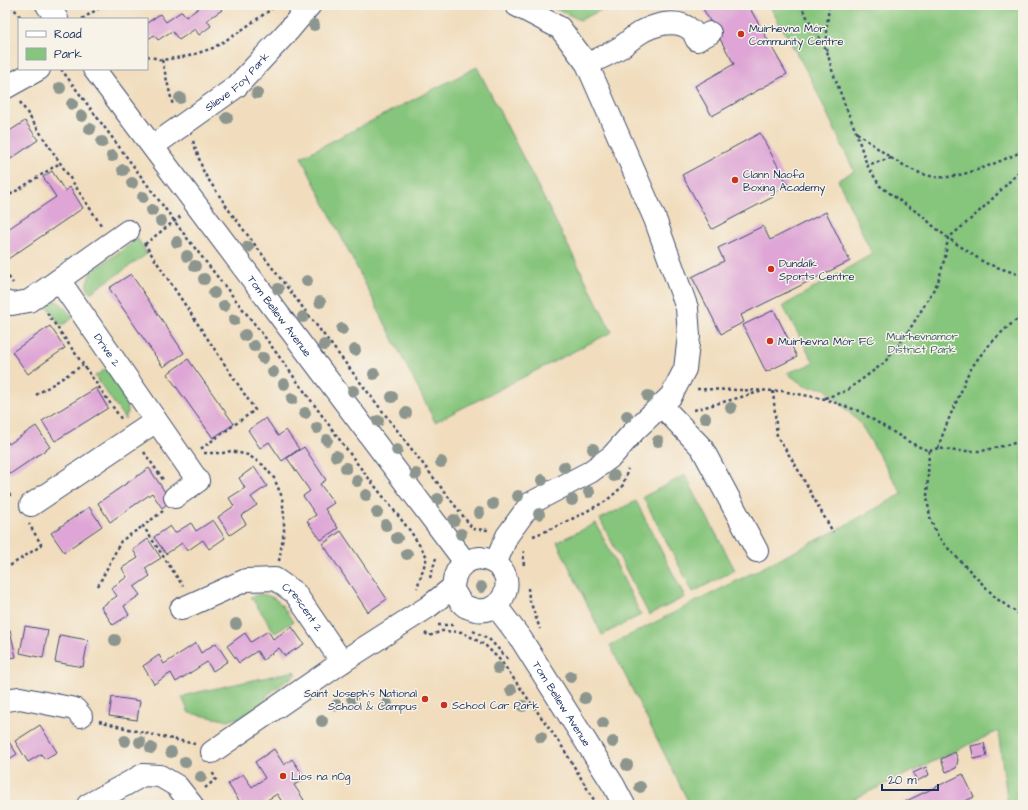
<svg xmlns="http://www.w3.org/2000/svg" width="1028" height="810" viewBox="0 0 1028 810" font-family="'Architects Daughter',sans-serif">
<rect width="100%" height="100%" fill="#f7f3e8"/>
<filter id="ink" filterUnits="userSpaceOnUse"><feTurbulence type="fractalNoise" baseFrequency=".025" numOctaves="2"/><feDisplacementMap in="SourceGraphic" scale="8" xChannelSelector="R" yChannelSelector="G"/><feConvolveMatrix kernelMatrix="1 2 1 2 8 2 1 2 1" color-interpolation-filters="sRGB"/></filter>
<filter id="wash" filterUnits="userSpaceOnUse"><feTurbulence type="fractalNoise" baseFrequency=".012" numOctaves="4" result="noise"/><feDisplacementMap in="SourceGraphic" scale="16" xChannelSelector="R" yChannelSelector="G"/><feGaussianBlur stdDeviation="0.9" result="paint"/><feColorMatrix in="noise" values="0 0 0 0 0 0 0 0 0 0 0 0 0 0 0 0 0 1.4 0 .05"/><feComposite in="paint" operator="in"/></filter>
<g filter="url(#wash)">
<rect width="100%" height="100%" fill="#f1ddbd"/>
<path fill="#86c57c" stroke="#507a6d" d="M548,5H612L580,20Z
M769,5H1023V805H1008L998,731L841,805H690L610,645L833,532L902,494L860,423L824,388L806,387L787,373L814,363L783,306L872,254L838,180L854,171L810,77Z
M477,67L612,332L435,422L301,157Z
M138,239L147,254L90,293L87,288V282L92,271Z
M50,299C62,302 65,308 73,318L61,326L43,300Z
M107,368L127,398L128,412L125,419L95,376Z
M685,475L735,570L693,592L643,497Z
M636,501L685,597L649,615L600,519Z
M596,523L641,615L602,635L557,542Z
M260,594C279,596 284,608 293,622L275,633L251,597Z
M295,671L296,674L267,695L265,701L250,712L239,718L225,720L189,713L182,697L190,694Z"/>
<g id="blocks">
<path fill="#dea5d6" d="M197,5H219L222,10L207,20L211,26L199,35L195,29L179,40L172,31L158,40L154,35L147,40V23L160,14L166,22L182,11L186,17L199,8Z
M701,5H748L787,74L712,116L695,86L734,64Z
M25,121L38,140L5,163V134Z
M760,133L788,185L772,194L773,197L712,229L682,175Z
M52,171L65,191L70,187L83,208L5,261V231L56,197L43,177Z
M826,212L850,261L741,315L744,322L721,334L692,277L724,261L718,248L763,226L770,240Z
M131,274L184,353L163,367L109,288Z
M774,310L797,357L766,372L743,325Z
M50,326L65,348L28,374L12,352Z
M188,359L234,424L213,438L167,374Z
M96,388L108,408L55,441L42,421Z
M266,418L278,436L286,430L299,449L282,461L269,442L260,448L248,430Z
M36,426L50,447L10,474L5,466V438L9,444Z
M304,447L326,480L320,484L334,503L325,509L338,528L321,540L307,521L316,515L303,496L310,491L287,458Z
M254,467L267,486L251,497L257,505L241,516L246,524L230,535L218,517L234,506L229,498L245,488L239,478Z
M149,468L171,501L162,508L152,493L110,522L98,503Z
M89,507L102,526L64,552L51,533Z
M213,520L225,538L209,549L203,540L187,551L182,543L166,554L154,537L170,526L175,533L191,523L196,531Z
M341,531L387,599L368,612L323,544Z
M148,539L161,558L145,568L150,576L134,587L140,595L124,606L129,615L113,625L101,607L117,596L111,588L127,577L122,568L138,558L133,550Z
M25,626L48,630L43,658L20,653Z
M292,627L304,644L285,656L279,648L263,660L257,651L239,663L227,646L245,633L251,642L268,631L273,639Z
M10,630L16,657L5,659V631Z
M60,635L88,640L83,667L55,662Z
M196,643L201,653L216,643L228,661L213,671L207,662L176,682L171,673L154,684L143,666L159,655L164,664Z
M112,697L140,701L137,720L109,716Z
M40,725L57,752L45,759L41,754L28,762L15,741Z
M5,736L17,754L5,762Z
M984,743L987,756L974,759L971,746Z
M274,749L284,765L292,759L305,778L294,785L304,800L297,805H284L277,794L264,802L265,805H242L228,784L243,774L252,787L265,778L255,762Z
M955,752L958,760L956,768L946,772L941,759Z
M926,767L929,775L917,781L913,773Z
M963,774L974,797L957,805H898Z"/>
</g>
</g>
<g filter="url(#ink)">
<use href="#blocks" fill-opacity="0" stroke="#3b496c" stroke-width="1"/>
<g fill="none" stroke-linecap="round" stroke-linejoin="round">
<g stroke="#3b496c" stroke-width="24">
<g id="minor">
<path d="M47,5L57,19"/>
<path d="M587,64C599,59 610,54 621,47C627,43 632,38 638,34C652,25 677,17 691,30C694,32 695,37 697,40L710,33"/>
<path id="s1" d="M94,69L465,562"/>
<path d="M5,88L39,69"/>
<path id="s2" d="M153,146L236,87L289,30L310,5"/>
<path id="s3" d="M59,280L198,481L175,497"/>
<path d="M5,302L12,304L29,301L90,258L128,231"/>
<path d="M661,405L702,448L757,551"/>
<path d="M31,505L156,421"/>
<path d="M480,558C522,564 509,615 476,610C473,609 468,608 465,606C459,602 456,594 452,588C454,584 454,580 455,576C459,564 469,559 480,558Z"/>
<path d="M496,562L507,536L531,503L590,472L612,456L635,430L671,396L685,369L689,336L687,308L655,219L587,64L560,28L516,5"/>
<path id="s4" d="M496,606L521,639L614,786L624,805"/>
<path id="s5" d="M181,609L246,580L275,579L295,593L342,662"/>
<path d="M5,700L20,698L75,709L81,716"/>
<path d="M212,752L342,662L428,607L452,588"/>
<path d="M88,805L143,775L160,776L177,786L192,805"/>
</g>
</g>
<path stroke="#3b496c" stroke-width="2.5" stroke-dasharray="3 3" stroke-linecap="butt" d="M11,5L22,19
M800,5L827,51L832,70L845,105L856,132L867,165L880,186L903,203L923,216L932,225L948,238L985,263L1023,276
M82,19L104,5
M827,51V25L829,5
M147,56L162,60L189,56L213,48L236,34L277,5
M162,60L173,106
M61,69L187,238L264,336L356,462L411,532L427,557L417,588
M20,102L101,225
M857,133L891,158L867,165
M193,141L204,173L231,213L277,274L473,529L488,530
M891,158C905,166 919,175 936,177C959,180 1001,161 1023,151
M5,198L60,163
M144,243L255,410L199,450
M145,244L181,216
M5,272L13,283
M47,313L122,420
M697,389L782,391L825,399L859,411L911,443L929,451L938,448L956,451H982L1023,441
M773,391L777,436L796,466L818,506L833,532
M36,395L83,365
M825,398L846,391L884,363L908,332L924,306L938,282L945,257L948,238C976,216 999,193 1023,167
M694,410L763,391
M938,448C944,430 951,413 959,396C962,390 964,382 967,376C978,354 1003,329 1023,315
M929,451L927,498L930,517L936,533L944,544L997,599L1023,617
M144,452L164,481
M204,453H223L231,451L248,455L263,465L274,478L282,497L284,515V531L279,561
M5,489L12,498
M163,511L143,526L183,586
M533,536L544,532L574,518L606,501L622,487L628,469
M524,565L523,559L524,551
M5,569L39,547L41,544L29,524
M430,578L436,558
M98,586L121,541L143,526
M528,588L529,598L540,629
M438,625H455
M473,631L489,639L509,660
M425,633L429,636L442,631L462,632L485,645L501,661L544,721L563,748L597,805
M99,721L136,731L195,744
M205,788L216,779L212,772"/>
<use href="#minor" stroke="#fff" stroke-width="22"/>
</g>
<g fill="#8d968e">
<circle cx="314" cy="25" r="6"/>
<circle cx="60" cy="88" r="6"/>
<circle cx="257" cy="93" r="6"/>
<circle cx="180" cy="98" r="6"/>
<circle cx="72" cy="104" r="6"/>
<circle cx="82" cy="116" r="6"/>
<circle cx="227" cy="118" r="6"/>
<circle cx="90" cy="129" r="6"/>
<circle cx="102" cy="142" r="6"/>
<circle cx="112" cy="156" r="6"/>
<circle cx="123" cy="170" r="6"/>
<circle cx="132" cy="183" r="6"/>
<circle cx="143" cy="197" r="6"/>
<circle cx="152" cy="210" r="6"/>
<circle cx="161" cy="221" r="6"/>
<circle cx="177" cy="242" r="6"/>
<circle cx="248" cy="247" r="6"/>
<circle cx="187" cy="256" r="6"/>
<circle cx="195" cy="266" r="6"/>
<circle cx="204" cy="279" r="6"/>
<circle cx="307" cy="281" r="6"/>
<circle cx="278" cy="289" r="6"/>
<circle cx="214" cy="293" r="6"/>
<circle cx="320" cy="302" r="6"/>
<circle cx="224" cy="306" r="6"/>
<circle cx="303" cy="317" r="6"/>
<circle cx="234" cy="320" r="6"/>
<circle cx="342" cy="329" r="6"/>
<circle cx="245" cy="335" r="6"/>
<circle cx="324" cy="345" r="6"/>
<circle cx="254" cy="346" r="6"/>
<circle cx="355" cy="350" r="6"/>
<circle cx="263" cy="358" r="6"/>
<circle cx="273" cy="372" r="6"/>
<circle cx="374" cy="374" r="6"/>
<circle cx="284" cy="384" r="6"/>
<circle cx="353" cy="391" r="6"/>
<circle cx="648" cy="396" r="6"/>
<circle cx="392" cy="397" r="6"/>
<circle cx="292" cy="399" r="6"/>
<circle cx="731" cy="408" r="6"/>
<circle cx="305" cy="413" r="6"/>
<circle cx="406" cy="413" r="6"/>
<circle cx="627" cy="416" r="6"/>
<circle cx="705" cy="418" r="6"/>
<circle cx="378" cy="421" r="6"/>
<circle cx="317" cy="428" r="6"/>
<circle cx="327" cy="440" r="6"/>
<circle cx="658" cy="441" r="6"/>
<circle cx="593" cy="449" r="6"/>
<circle cx="397" cy="450" r="6"/>
<circle cx="336" cy="456" r="6"/>
<circle cx="441" cy="462" r="6"/>
<circle cx="564" cy="467" r="6"/>
<circle cx="346" cy="468" r="6"/>
<circle cx="416" cy="474" r="6"/>
<circle cx="614" cy="476" r="6"/>
<circle cx="542" cy="480" r="6"/>
<circle cx="357" cy="481" r="6"/>
<circle cx="589" cy="492" r="6"/>
<circle cx="366" cy="495" r="6"/>
<circle cx="518" cy="496" r="6"/>
<circle cx="438" cy="499" r="6"/>
<circle cx="572" cy="500" r="6"/>
<circle cx="493" cy="504" r="6"/>
<circle cx="377" cy="512" r="6"/>
<circle cx="479" cy="513" r="6"/>
<circle cx="539" cy="514" r="6"/>
<circle cx="454" cy="520" r="6"/>
<circle cx="386" cy="525" r="6"/>
<circle cx="461" cy="534" r="6"/>
<circle cx="397" cy="538" r="6"/>
<circle cx="407" cy="554" r="6"/>
<circle cx="481" cy="587" r="6"/>
<circle cx="236" cy="624" r="6"/>
<circle cx="115" cy="640" r="6"/>
<circle cx="498" cy="668" r="6"/>
<circle cx="571" cy="677" r="6"/>
<circle cx="511" cy="690" r="6"/>
<circle cx="352" cy="698" r="6"/>
<circle cx="585" cy="698" r="6"/>
<circle cx="387" cy="704" r="6"/>
<circle cx="337" cy="705" r="6"/>
<circle cx="523" cy="706" r="6"/>
<circle cx="322" cy="721" r="6"/>
<circle cx="603" cy="723" r="6"/>
<circle cx="541" cy="737" r="6"/>
<circle cx="125" cy="741" r="6"/>
<circle cx="140" cy="742" r="6"/>
<circle cx="613" cy="742" r="6"/>
<circle cx="151" cy="748" r="6"/>
<circle cx="171" cy="752" r="6"/>
<circle cx="185" cy="762" r="6"/>
<circle cx="627" cy="765" r="6"/>
<circle cx="201" cy="777" r="6"/>
<circle cx="640" cy="787" r="6"/>
</g>
</g>
<g fill="#c8321e" stroke="#f7f3e8" stroke-width="1.5">
<circle cx="741" cy="34" r="4"/>
<circle cx="735" cy="180" r="4"/>
<circle cx="771" cy="269" r="4"/>
<circle cx="770" cy="341" r="4"/>
<circle cx="425" cy="699" r="4"/>
<circle cx="444" cy="705" r="4"/>
<circle cx="283" cy="776" r="4"/>
</g>
<g text-anchor="middle" stroke-width="3" stroke-linejoin="round" paint-order="stroke">
<g font-size="11" fill="#1b2f5e" stroke="#f7f3e8" text-anchor="start">
<text x="749" y="32">Muirhevna Mór<tspan x="749" dy="13">Community Centre</tspan></text>
<text x="743" y="178">Clann Naofa<tspan x="743" dy="13">Boxing Academy</tspan></text>
<text x="779" y="267">Dundalk<tspan x="779" dy="13">Sports Centre</tspan></text>
<text x="778" y="345">Muirhevna Mór FC</text>
<text x="417" y="697" text-anchor="end">Saint Joseph's National<tspan x="417" dy="13">School &amp; Campus</tspan></text>
<text x="452" y="709">School Car Park</text>
<text x="291" y="780">Lios na nÓg</text>
</g>
<g font-size="11" fill="#1b2f5e" stroke="#f7f3e8">
<text dy="4" stroke="none"><textPath href="#s2" startOffset="106">Slieve Foy Park</textPath></text>
<text dy="4" stroke="none"><textPath href="#s1" startOffset="309">Tom Bellew Avenue</textPath></text>
<text dy="4" stroke="none"><textPath href="#s3" startOffset="85">Drive 2</textPath></text>
<text dy="4" stroke="none"><textPath href="#s5" startOffset="140">Crescent 2</textPath></text>
<text dy="4" stroke="none"><textPath href="#s4" startOffset="118">Tom Bellew Avenue</textPath></text>
</g>
<g font-size="11" fill="#3b5c67" stroke="#f7f3e8">
<text x="922" y="340">Muirhevnamor<tspan x="922" dy="13">District Park</tspan></text>
</g>
</g>
<rect width="1028" height="810" fill="none" stroke="#f7f3e8" stroke-width="20"/>
<rect x="18" y="18" width="130" height="52" fill="#f7f3e8" stroke="#9fa5b1"/>
<rect x="26" y="31" width="20" height="6" fill="#ffffff" stroke="#9fa5b1"/>
<text x="54" y="38" font-size="12" fill="#1b2f5e">Road</text>
<rect x="26" y="48" width="20" height="12" fill="#86c57c" stroke="#9fa5b1"/>
<text x="54" y="58" font-size="12" fill="#1b2f5e">Park</text>
<path d="M882 784v6h56v-6" fill="none" stroke="#1b2f5e" stroke-width="2"/>
<text x="888" y="784" font-size="12" fill="#1b2f5e" stroke="#f7f3e8" stroke-width="3" paint-order="stroke">20 m</text>
</svg>
